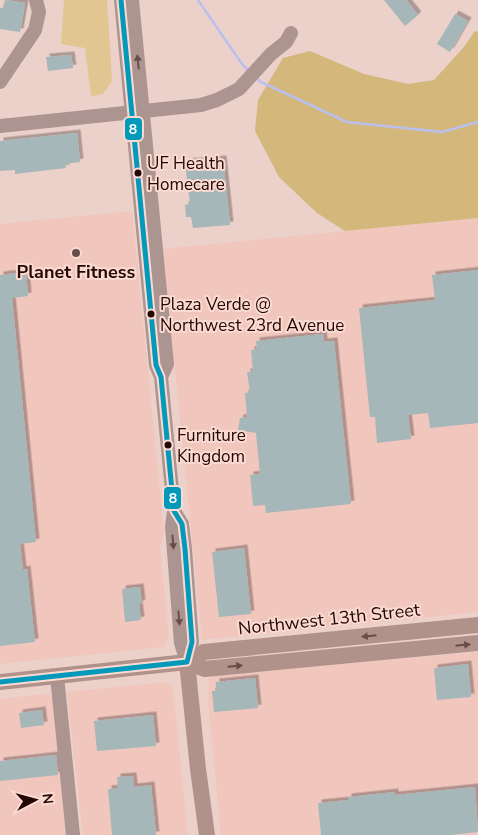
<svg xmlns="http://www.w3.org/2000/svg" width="478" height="835" viewBox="0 0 478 835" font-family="'Nunito Sans',sans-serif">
<defs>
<filter id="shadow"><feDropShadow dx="3.5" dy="-3.5" stdDeviation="0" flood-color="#0004"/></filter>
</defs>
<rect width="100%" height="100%" fill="#ecd0ca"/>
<path fill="#f0c6bd" d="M132,211L164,531L160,546L169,637L163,647L0,664V224Z
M478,218V612L202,640L163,249Z
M478,652V835H221L208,701L209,679L216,675Z
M168,682L173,688L188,835H83L67,692Z
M55,693L69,835H0V699Z"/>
<path fill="#e1c691" d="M64,0H107L112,81L103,94L91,96L85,48L61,44Z"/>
<path fill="#d4b77a" d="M478,31V218L345,231L317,213L279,177L255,131L258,100L283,58L310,51L364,74L408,84L434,80L464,47L474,32Z"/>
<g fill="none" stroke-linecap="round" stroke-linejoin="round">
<path stroke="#bbbfee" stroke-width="2.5" d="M198,0L242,64L249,71
M255,77L261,82L347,122L442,132L478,122"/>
</g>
<path fill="#a6b7b9" filter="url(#shadow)" d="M5,0L25,3L20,32L0,29V8H3Z
M384,0H406L418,15L405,26Z
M455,14L468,21L450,52L437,44Z
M71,55L73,68L48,71L46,57Z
M77,133L80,162L65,164L66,168L15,174V170L0,171V141Z
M223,159L230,225L193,228L191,217H186L185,205L190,204L185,162Z
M478,270V423L430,428L428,413L408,415L411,439L377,443L375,417H370L359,308L435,300L432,275Z
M26,272L28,296L12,298L36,542L20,544L23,570L27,569L35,642L0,646V275Z
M323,334L324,342L334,341L351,504L266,513L265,505L253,506L250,475L260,474L256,433L238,430L240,418L247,417L245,393L250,392L247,372L253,371L251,350L257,349L256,341Z
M244,548L251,614L219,617L212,552Z
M140,587L142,603L139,604L141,620L125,622L122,589Z
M468,664L471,697L437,700L434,668Z
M255,678L258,708L214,712L212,691H216V682Z
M42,710L44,725L21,728L19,713Z
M153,715L156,746L97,751L94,721Z
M56,755L58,775L0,781V761Z
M133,776L134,787L151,785L156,835H112L108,789L118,788L117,777Z
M475,787L478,832L451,835H321L318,803L348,800V797L395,792V795Z"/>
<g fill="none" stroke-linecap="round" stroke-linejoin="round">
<path stroke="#ac9590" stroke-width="14" d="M121,0L156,365L161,377L174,511L182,524L185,549L192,642L187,662
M132,0L167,364L161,377
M0,82L35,30L39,12L36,0
M0,126L201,105L217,100L239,89L271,54L286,42L291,33
M174,511L172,526L181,643L187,662
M57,676L73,835"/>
<path stroke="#b0928b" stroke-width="16" d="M187,662L204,652L478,625
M187,662L198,769L207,835
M0,682L187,662L205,669L478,643"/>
<g stroke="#fbdad2" stroke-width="9">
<path id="bus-1" d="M121,0L156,365L161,377L174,511L182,524L185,549L192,642L187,662
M0,682L187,662"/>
</g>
<use href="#bus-1" stroke="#0399ba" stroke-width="5"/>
</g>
<defs><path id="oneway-solid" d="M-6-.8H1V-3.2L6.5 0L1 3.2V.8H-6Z" transform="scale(1.25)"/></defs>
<g fill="#674e4a">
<use href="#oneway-solid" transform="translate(138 62) rotate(-96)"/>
<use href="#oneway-solid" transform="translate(173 542) rotate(85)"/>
<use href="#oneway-solid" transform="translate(179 618) rotate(85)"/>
</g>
<g fill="#694c47">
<use href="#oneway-solid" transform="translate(369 636) rotate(174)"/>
<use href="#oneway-solid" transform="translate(463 645) rotate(-6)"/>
<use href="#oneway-solid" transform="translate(235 666) rotate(-5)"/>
</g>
<g fill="#220703" stroke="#fbdad2" stroke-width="2">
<circle cx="138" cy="173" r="4.5"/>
<circle cx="151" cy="314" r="4.5"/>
<circle cx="168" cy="445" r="4.5"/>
</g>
<circle fill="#694d49" stroke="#fbdad2" stroke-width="2" cx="76" cy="253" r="5"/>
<g text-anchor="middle" stroke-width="4" stroke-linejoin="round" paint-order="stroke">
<g font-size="17" fill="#220703" stroke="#fbdad2" text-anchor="start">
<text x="147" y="169">UF Health<tspan x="147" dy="21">Homecare</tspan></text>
<text x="160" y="310">Plaza Verde @<tspan x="160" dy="21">Northwest 23rd Avenue</tspan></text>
<text x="177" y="441">Furniture<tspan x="177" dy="21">Kingdom</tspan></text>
</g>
<g font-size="18" font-weight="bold" fill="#220703" stroke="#fbdad2">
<text x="76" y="278">Planet Fitness</text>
</g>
<g font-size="18" fill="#220703" stroke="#fbdad2">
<text transform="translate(329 619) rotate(-6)" y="6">Northwest 13th Street</text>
</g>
</g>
<g stroke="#fbdad2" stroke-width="2">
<rect x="124" y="117" width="19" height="24" rx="5" fill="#0399ba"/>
<rect x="163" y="486" width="19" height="24" rx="5" fill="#0399ba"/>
</g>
<g font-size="14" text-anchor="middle" font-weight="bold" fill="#fff">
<text x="133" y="134">8</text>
<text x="173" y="503">8</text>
</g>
<g transform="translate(35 800) rotate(84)" stroke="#fbdad2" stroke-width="4" paint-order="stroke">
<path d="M0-4L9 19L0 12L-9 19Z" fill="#220703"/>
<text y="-8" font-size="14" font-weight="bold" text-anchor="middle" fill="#220703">N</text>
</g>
</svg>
